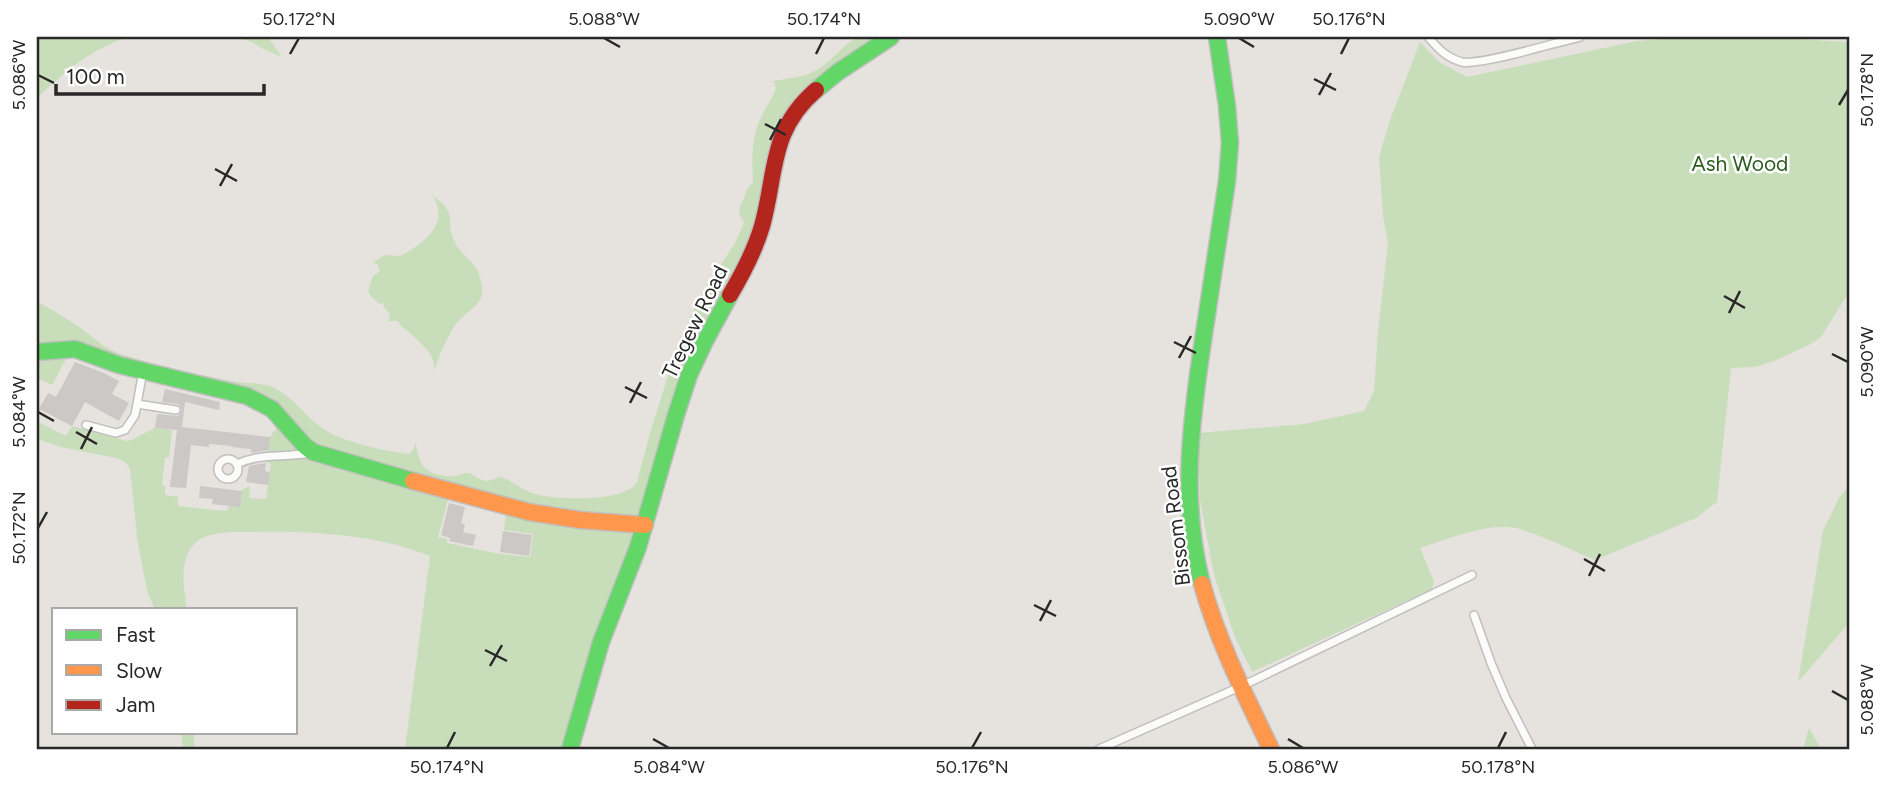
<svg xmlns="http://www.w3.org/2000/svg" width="1886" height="786" viewBox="0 0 1886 786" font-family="Figtree,sans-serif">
<rect width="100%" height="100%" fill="#e6e2de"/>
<path fill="#c8deba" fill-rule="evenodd" d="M37,37H128C89,50 66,71 37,98Z
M235,37H268L282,57L263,49L252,42Z
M858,37H890L804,100L768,199L703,344L570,749H405L430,556C373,534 314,531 254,532C236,532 211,530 196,542C178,559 184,588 187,609H155L147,591L137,537L130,469L126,463L120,459L61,447L37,439V421L66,436L72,426L127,441L131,440L155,428L172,430L169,457L165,458L162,485L165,486V495L178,497V506L225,511L228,510L229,506H240L242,490L250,486L249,498L266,499L271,464L268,463L270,437L282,420L271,409L71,350L52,385L39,379L37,383V301C52,310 68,319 82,329C100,343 105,349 127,356C161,366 196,374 231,381C245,384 260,382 273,387C292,396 302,413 318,425C339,442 381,450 408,454L412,452L416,443C417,452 420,466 429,471C435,475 448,477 455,476C458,476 462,473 466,473C473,473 479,480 486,481C492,481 496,477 501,477C507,478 525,491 535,494C556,500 625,503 637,482L650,433L679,341L701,295L735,243L743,225L744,222C735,210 740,208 745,195H747L745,194L749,186L753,183C752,164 751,141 759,122C764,110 772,100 776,87L773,81C795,77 809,78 828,62C838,53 847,42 858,37ZM450,492L507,506L504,530L533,534L530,557L500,554L447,543V539L438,537Z
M1684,37H1758L1849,42V292L1821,337L1809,345L1774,361L1755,367L1731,368L1717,502L1696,518L1595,560C1571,550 1545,537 1520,529C1490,521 1449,539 1420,548L1434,581L1432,589L1252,672L1235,637L1214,575L1200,501L1198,433L1304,424L1364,411L1374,391L1378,331L1388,244L1383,216L1379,157L1390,120L1420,42L1439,62L1467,77L1637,41Z
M432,195C461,217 443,218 455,242C460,254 473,260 478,272C480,278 484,287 482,294C480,307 461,315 454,327C445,341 439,356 434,372C436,353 422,345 410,333C404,328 401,328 398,321H389L390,314L383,306L384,303L379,304L371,296L368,291L373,276L380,271L377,264L373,263L384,255L399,256L404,254C427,240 450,223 432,195Z
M1849,486V623L1798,682L1823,531L1839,498Z
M1809,728L1821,749H1803Z
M181,732H194V749H183Z"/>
<path fill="#cbc8c5" d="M75,362L104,373L119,381L112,394L129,403L119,421L85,402L72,426L39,409L48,393L56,397Z
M165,389L220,402L219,410L185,402L182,427L270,437L269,450L251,453V449L231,447L232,446L209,444V447L191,445L186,488L170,487L177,430L155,428L157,414L178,416L182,410L178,404L162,402Z
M266,463L265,471L270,472L268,485L246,482L249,466Z
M200,486L242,491L240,507L212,504L213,499L199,498Z
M449,503L465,507L461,523L465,524L463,532L476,535L473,546L449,541L450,538L441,535Z
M503,531L532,535L529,556L500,552Z"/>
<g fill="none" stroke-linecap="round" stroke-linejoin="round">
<g stroke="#c0bebf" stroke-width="10">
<path id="lane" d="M1428,37C1438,48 1446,58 1462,62C1480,66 1557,42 1580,37
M137,404L176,410
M86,425L116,433L125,430L135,415L143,371
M218 469a10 10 0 1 1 20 0a10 10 0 1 1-20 0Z
M237,464C260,453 284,458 309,453
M1474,615L1491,663L1506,698L1532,749
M1099,749L1242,686L1472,575"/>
</g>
<g stroke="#c0bebf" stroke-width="19">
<path id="fast" d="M816,90L838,72L891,37
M37,352L75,349L119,365L247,396L272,409L305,446L313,452L413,481
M1202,584C1180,500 1191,419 1204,334C1212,283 1219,232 1227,181L1230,143L1227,106L1217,37
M570,749L601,642L638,547L676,415L689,375L705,341L730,295"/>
</g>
<g stroke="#c0bebf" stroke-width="19">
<path id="slow" d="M413,481L529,512L580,520L645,525
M1202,584C1218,642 1245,695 1271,749"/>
</g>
<g stroke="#c0bebf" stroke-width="19">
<path id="jam" d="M730,295C743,273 755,250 762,226C777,172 769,131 816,90"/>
</g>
<use href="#lane" stroke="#fbfbfa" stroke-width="7"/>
<use href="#fast" stroke="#63d668" stroke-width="16"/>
<use href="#slow" stroke="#ff974d" stroke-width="16"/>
<use href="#jam" stroke="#b3261e" stroke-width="16"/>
</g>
<path fill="none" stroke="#282828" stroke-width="2.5" d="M604,38L620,47M1239,38L1254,47M290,54L299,38M816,54L824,38M1341,54L1349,38M38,75L54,83M1314,79L1336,90M1319,95L1331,73M1839,105L1848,90M765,124L786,135M770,140L781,119M215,169L237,181M220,186L232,164M1724,296L1745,308M1729,313L1740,291M1174,342L1196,353M1832,354L1848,362M1179,358L1191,336M625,387L647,398M630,403L641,382M38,412L54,421M76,432L97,444M81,449L92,427M38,528L47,512M1584,559L1605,571M1589,576L1600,554M1034,605L1056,616M1040,621L1051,600M485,650L507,661M490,666L502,645M1832,691L1848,700M653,739L669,748M1288,739L1303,748M447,748L455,732M972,748L981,732M1498,748L1506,732"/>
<g text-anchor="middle" stroke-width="5" stroke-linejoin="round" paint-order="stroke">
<g font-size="21" fill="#2b5c20" stroke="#fff">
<text x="1740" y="171">Ash Wood</text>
</g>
<g font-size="21" fill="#282828" stroke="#fff">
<text transform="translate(695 322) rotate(-64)" y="7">Tregew Road</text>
<text transform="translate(1176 526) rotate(-97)" y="7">Bissom Road</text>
</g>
</g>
<rect width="1886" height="786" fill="none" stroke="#ffffff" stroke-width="77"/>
<rect x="52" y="608" width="245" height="126" fill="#ffffff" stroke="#a9a9a9" stroke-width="2"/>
<rect x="66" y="630" width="35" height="10" fill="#63d668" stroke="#a9a9a9" stroke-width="2"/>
<text x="116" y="642" font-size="21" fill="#282828">Fast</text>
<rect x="66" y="665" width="35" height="10" fill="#ff974d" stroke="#a9a9a9" stroke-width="2"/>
<text x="116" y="678" font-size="21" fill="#282828">Slow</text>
<rect x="66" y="700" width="35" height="10" fill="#b3261e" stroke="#a9a9a9" stroke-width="2"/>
<text x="116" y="712" font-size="21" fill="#282828">Jam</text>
<path d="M56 84v10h208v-10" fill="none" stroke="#282828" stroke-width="3.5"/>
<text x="66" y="84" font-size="21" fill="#282828" stroke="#ffffff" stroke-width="5" paint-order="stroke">100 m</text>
<rect x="38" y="38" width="1810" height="710" fill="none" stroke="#282828" stroke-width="2.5"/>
<g font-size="18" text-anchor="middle" fill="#282828">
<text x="299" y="25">50.172°N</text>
<text x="604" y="25">5.088°W</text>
<text x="824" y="25">50.174°N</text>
<text x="1239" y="25">5.090°W</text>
<text x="1349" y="25">50.176°N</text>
<text transform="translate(19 75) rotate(-90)" y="6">5.086°W</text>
<text transform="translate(1867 90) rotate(-90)" y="6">50.178°N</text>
<text transform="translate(1867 362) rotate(-90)" y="6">5.090°W</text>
<text transform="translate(19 412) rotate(-90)" y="6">5.084°W</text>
<text transform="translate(19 528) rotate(-90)" y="6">50.172°N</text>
<text transform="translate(1867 700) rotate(-90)" y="6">5.088°W</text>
<text x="447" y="773">50.174°N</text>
<text x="669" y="773">5.084°W</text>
<text x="972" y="773">50.176°N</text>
<text x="1303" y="773">5.086°W</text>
<text x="1498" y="773">50.178°N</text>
</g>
</svg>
